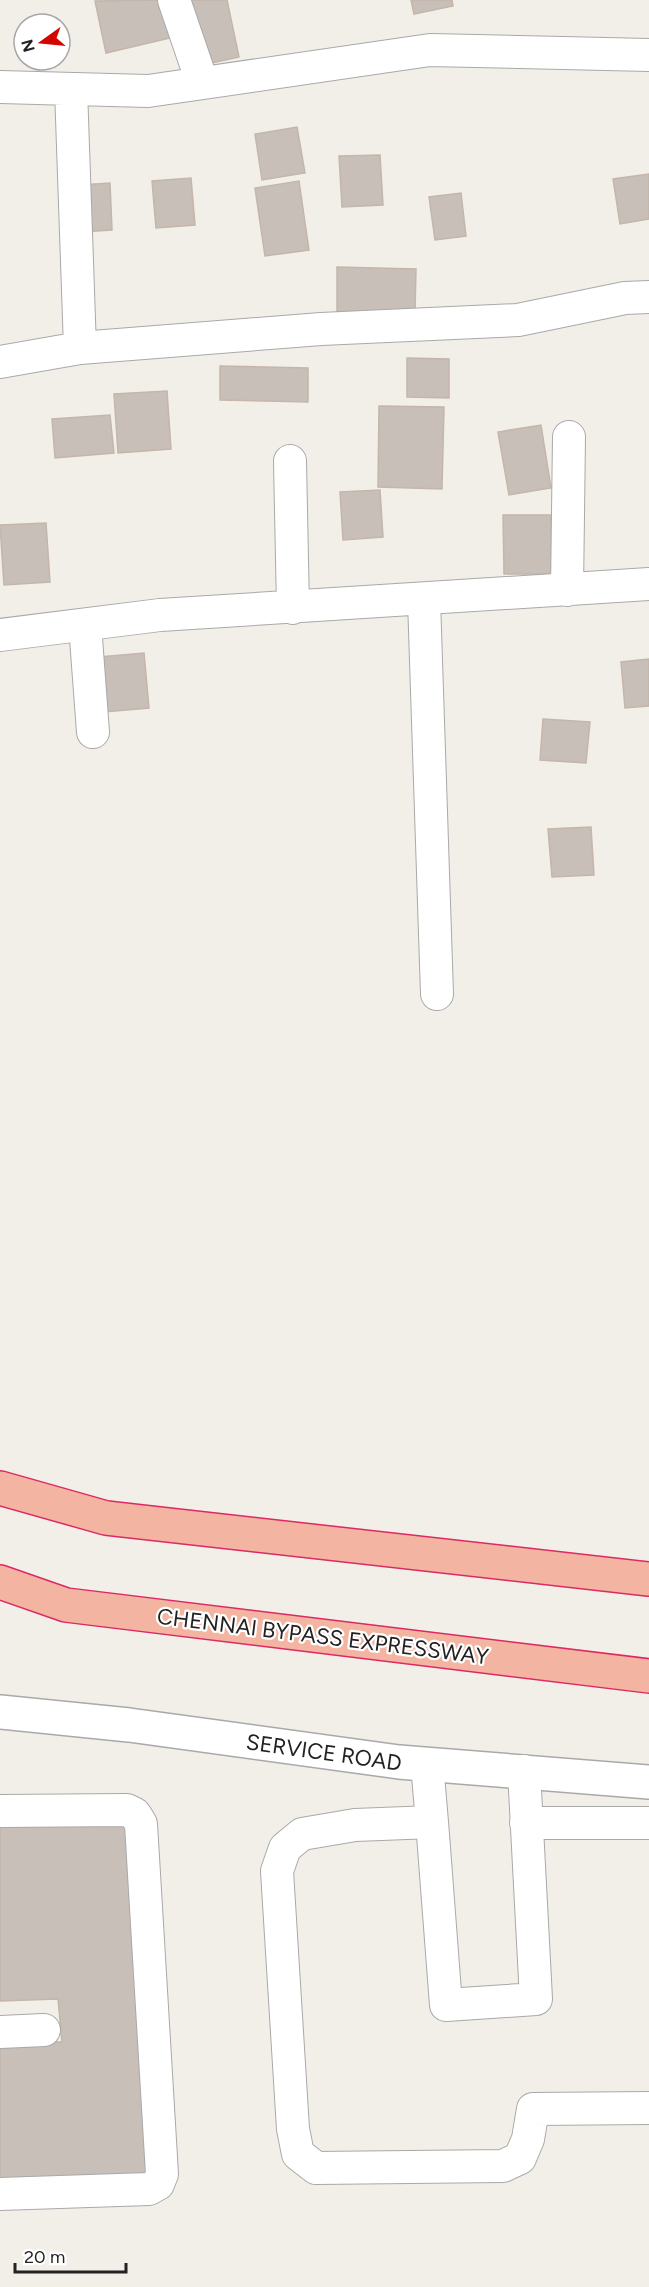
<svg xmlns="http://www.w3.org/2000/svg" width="649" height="2287" viewBox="0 0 649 2287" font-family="Figtree,sans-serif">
<rect width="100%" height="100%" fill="#f2efe9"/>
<path fill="#c7bfb8" stroke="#c4b6aa" stroke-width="1.5" d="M161,0L170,38L106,53L95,1Z
M184,0H227L239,57L198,66Z
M411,0H452L453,6L414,14Z
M297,127L305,173L262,180L255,134Z
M380,155L383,205L342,207L339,156Z
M649,174V219L620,224L613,179Z
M191,178L195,225L156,228L152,181Z
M299,181L309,250L265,256L255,188Z
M110,183L112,230L81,232L79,185Z
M461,193L466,236L435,240L429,197Z
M337,267L416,269L415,313L337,312Z
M407,358L449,359V398L407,397Z
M220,366L308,368V402L220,400Z
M167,391L171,449L118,453L114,394Z
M379,406L444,407L442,489L378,487Z
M110,415L114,453L55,458L52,419Z
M541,425L551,488L509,495L498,432Z
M380,490L383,537L343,540L340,492Z
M503,515H551L552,574H504Z
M46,523L50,582L4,585L0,525Z
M144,653L149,708L104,712L99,657Z
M649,659V706L625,708L621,662Z
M543,719L590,722L586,763L540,760Z
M591,827L594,875L552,877L548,829Z
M135,1821L153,2178L0,2186V2042H62L58,1999L0,2001V1827Z"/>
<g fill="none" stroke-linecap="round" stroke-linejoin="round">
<g stroke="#a9a9a9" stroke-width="34">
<path id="minor" d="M174,0L202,82
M0,87L148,91L430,50L649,55
M71,89L80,348
M0,362L80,348L321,329L518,320L625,298L649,297
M290,461L293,608
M567,590L569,437
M424,600L437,994
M85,625L93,732
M0,635L160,615L649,584
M427,1764L432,1822
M524,1771L536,1999L446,2005L432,1822L355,1825L302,1834L285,1848L277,1871L293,2129L298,2154L316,2168L503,2166L520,2158L528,2139L533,2109L649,2108
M0,1811L127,1810L135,1814L141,1824L162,2174L158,2184L149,2189L0,2194
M526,1823H649
M0,2032L44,2030"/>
</g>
<g stroke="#a9a9a9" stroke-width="36">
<path id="tertiary" d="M0,1712L129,1725L399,1762L649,1782"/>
</g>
<g stroke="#de2863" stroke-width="36">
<path id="trunk" d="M0,1488L106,1518L649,1579
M0,1582L66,1605L649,1676"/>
</g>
<use href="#minor" stroke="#fff" stroke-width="32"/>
<use href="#tertiary" stroke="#fff" stroke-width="33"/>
<use href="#trunk" stroke="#f3b4a1" stroke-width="33"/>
</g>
<g text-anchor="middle" stroke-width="4.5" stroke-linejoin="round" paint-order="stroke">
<g font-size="22" fill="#222" stroke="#fff">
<text transform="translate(323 1636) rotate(7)" y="8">CHENNAI BYPASS EXPRESSWAY</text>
<text transform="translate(324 1752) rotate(8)" y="8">SERVICE ROAD</text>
</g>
</g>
<g transform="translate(42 42) rotate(255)"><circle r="28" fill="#ffffff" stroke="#a7a7a7" stroke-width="1.5"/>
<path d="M0-4.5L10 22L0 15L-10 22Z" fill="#d40400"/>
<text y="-9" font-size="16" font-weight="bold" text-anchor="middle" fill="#222222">N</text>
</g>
<path d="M15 2263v9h111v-9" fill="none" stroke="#222222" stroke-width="3"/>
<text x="24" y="2263" font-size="18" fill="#222222" stroke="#ffffff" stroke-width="4.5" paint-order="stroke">20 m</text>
</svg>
